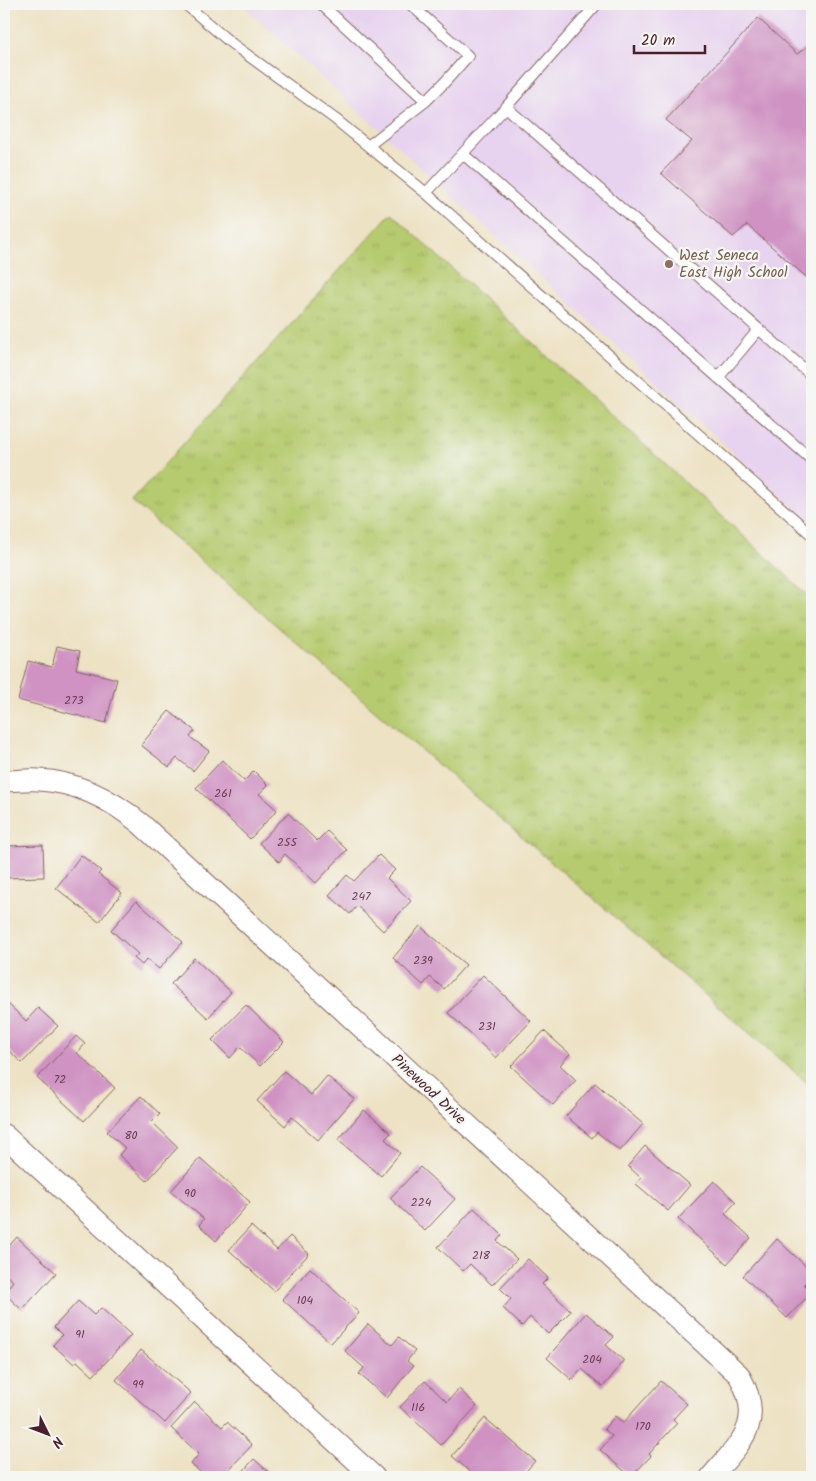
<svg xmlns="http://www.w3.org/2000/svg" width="816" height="1481" viewBox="0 0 816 1481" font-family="Kalam,sans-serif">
<defs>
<pattern id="grass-tufts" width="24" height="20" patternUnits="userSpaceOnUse" patternTransform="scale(1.25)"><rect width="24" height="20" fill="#b6cb6f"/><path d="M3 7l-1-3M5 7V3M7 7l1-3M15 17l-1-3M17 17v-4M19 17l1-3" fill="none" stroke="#9eae60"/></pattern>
</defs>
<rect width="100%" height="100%" fill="#f6f6f2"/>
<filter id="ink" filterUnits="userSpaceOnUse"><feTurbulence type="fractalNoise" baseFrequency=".02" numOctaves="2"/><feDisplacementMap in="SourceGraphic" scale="10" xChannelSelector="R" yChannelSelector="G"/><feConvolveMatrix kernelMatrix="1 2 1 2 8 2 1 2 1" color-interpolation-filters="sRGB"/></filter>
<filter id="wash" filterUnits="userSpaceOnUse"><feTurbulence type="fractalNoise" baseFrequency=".0096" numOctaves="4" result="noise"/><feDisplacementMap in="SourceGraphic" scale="20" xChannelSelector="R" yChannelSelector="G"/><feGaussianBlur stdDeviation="1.12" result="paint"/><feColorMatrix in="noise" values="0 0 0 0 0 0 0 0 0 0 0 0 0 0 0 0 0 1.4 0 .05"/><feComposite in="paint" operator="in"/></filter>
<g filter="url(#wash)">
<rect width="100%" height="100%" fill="#ede2c4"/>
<path fill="#e7d2ef" d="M241,4H812V524Z"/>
<path fill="url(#grass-tufts)" stroke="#80754d" d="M391,213L812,599V1087L132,501Z"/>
<g id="blocks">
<path fill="#cf92c3" d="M758,18L797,54L808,46L812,50V282L747,225L733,237L661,173L692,141L666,120Z
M57,646L80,651L76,669L117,679L106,723L18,700L28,661L52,667Z
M169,711L195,731L190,737L209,751L193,771L177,758L169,767L141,745Z
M222,760L244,781L254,771L268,785L259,794L277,810L250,839L196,788Z
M288,813L317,841L327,831L347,850L316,883L285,854L279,862L259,843Z
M43,845L44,877L4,878V846Z
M81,855L101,871L98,874L122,893L99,922L56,888Z
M379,855L395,870L387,878L411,901L383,931L357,906L350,914L329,895L347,875L354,881Z
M136,901L183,942L159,969L147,959L142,965L134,958L138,954L111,930Z
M420,926L466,965L444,989L430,977L423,985L393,958Z
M194,958L231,992L208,1018L171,984Z
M483,975L531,1021L496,1058L448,1013Z
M4,1000L26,1021L38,1008L58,1026L22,1063L4,1046Z
M246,1005L284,1042L260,1066L240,1047L230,1058L212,1040Z
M544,1031L570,1054L560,1065L576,1080L553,1105L511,1066Z
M76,1036L85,1044L77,1053L115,1088L84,1121L37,1078Z
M284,1071L311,1095L327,1076L354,1099L318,1140L292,1117L285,1126L257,1101Z
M595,1083L643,1124L620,1151L597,1132L592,1138L566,1116Z
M141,1096L160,1114L152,1122L178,1147L147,1181L119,1155L125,1148L107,1132Z
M364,1110L391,1133L385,1139L400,1153L381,1176L338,1140Z
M645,1146L690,1185L668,1211L636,1184L641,1178L628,1166Z
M200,1158L250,1202L216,1241L199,1225L204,1219L171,1191Z
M420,1167L455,1199L425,1231L390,1198Z
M714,1181L736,1202L725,1214L751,1238L727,1264L678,1219Z
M474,1208L502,1235L497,1241L517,1259L492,1285L470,1264L463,1271L438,1247Z
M251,1226L277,1250L290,1236L309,1254L274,1291L229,1250Z
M17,1237L56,1273L22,1310L4,1293L13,1281L4,1273V1252Z
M777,1239L812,1272V1276L804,1284L812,1292L787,1318L743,1276Z
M528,1259L548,1278L542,1284L571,1311L548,1334L530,1317L522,1326L503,1308L511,1299L500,1288Z
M310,1268L359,1313L331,1343L282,1299Z
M78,1301L94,1315L101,1308L131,1335L93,1376L77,1361L74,1364L53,1345L62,1335L54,1327Z
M586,1313L614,1337L606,1345L624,1361L603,1387L582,1369L572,1380L547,1358Z
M368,1324L392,1345L399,1337L415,1351L407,1361L413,1366L387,1398L359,1374L364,1368L345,1351Z
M141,1350L191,1393L165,1423L116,1380Z
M425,1381L447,1402L459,1389L477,1406L441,1445L400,1407Z
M661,1381L687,1404L673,1419L677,1423L649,1454L651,1456L631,1477L600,1450L612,1436L604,1429L615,1416L623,1423Z
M195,1402L222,1427L227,1422L252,1445L222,1477H206L191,1464L199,1454L171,1428Z
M485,1418L535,1461L521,1477H476L452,1456Z
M254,1459L274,1477H238Z"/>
</g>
</g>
<g filter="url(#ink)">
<use href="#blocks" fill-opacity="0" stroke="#836361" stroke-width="1"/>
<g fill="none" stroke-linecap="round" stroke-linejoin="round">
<g stroke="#836361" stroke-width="12">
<path id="lane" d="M185,4L231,43L335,119L426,193L812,535
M321,4L426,101
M506,107L812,376
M368,146L426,101L445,82L468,56L410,4
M463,154L812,460
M426,193L506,107L597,4
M718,378L759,329"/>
</g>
<g stroke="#836361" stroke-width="23">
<path id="street" d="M4,781C15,781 27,779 39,780C78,782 112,800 141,824L739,1375C766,1423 741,1442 711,1477
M4,1135L374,1477"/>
</g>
<use href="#lane" stroke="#fff" stroke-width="10"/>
<use href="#street" stroke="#fff" stroke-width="21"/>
</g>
</g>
<circle fill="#8d6e63" stroke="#f6f6f2" stroke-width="2" cx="669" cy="264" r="5"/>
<g text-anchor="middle" stroke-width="4.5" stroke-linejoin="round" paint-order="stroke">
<g font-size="12" fill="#6b3c51">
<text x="74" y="704">273</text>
<text x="223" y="797">261</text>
<text x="287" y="846">255</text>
<text x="361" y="900">247</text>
<text x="423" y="964">239</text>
<text x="487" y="1030">231</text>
<text x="60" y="1083">72</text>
<text x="131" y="1139">80</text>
<text x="190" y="1197">90</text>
<text x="421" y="1206">224</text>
<text x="481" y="1259">218</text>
<text x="305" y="1304">104</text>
<text x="80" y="1338">91</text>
<text x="592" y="1363">204</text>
<text x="138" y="1388">99</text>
<text x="418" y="1411">116</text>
<text x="643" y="1430">170</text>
</g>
<g font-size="15" fill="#785e54" stroke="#f6f6f2" text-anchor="start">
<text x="679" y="260">West Seneca<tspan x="679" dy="17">East High School</tspan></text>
</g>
<g font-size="15" fill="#4a1f2b" stroke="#f6f6f2">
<text transform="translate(429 1089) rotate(43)" y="5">Pinewood Drive</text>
</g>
</g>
<rect width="816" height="1481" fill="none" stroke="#f6f6f2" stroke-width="20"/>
<g transform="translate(48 1434) rotate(132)" stroke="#f6f6f2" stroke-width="4" paint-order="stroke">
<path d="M0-4L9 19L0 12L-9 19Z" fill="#4a1f2b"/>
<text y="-8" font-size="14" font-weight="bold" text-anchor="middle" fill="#4a1f2b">N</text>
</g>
<path d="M634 45v8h71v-8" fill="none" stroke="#4a1f2b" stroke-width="2.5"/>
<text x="641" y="45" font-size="15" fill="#4a1f2b" stroke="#f6f6f2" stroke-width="4" paint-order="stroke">20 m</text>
</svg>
